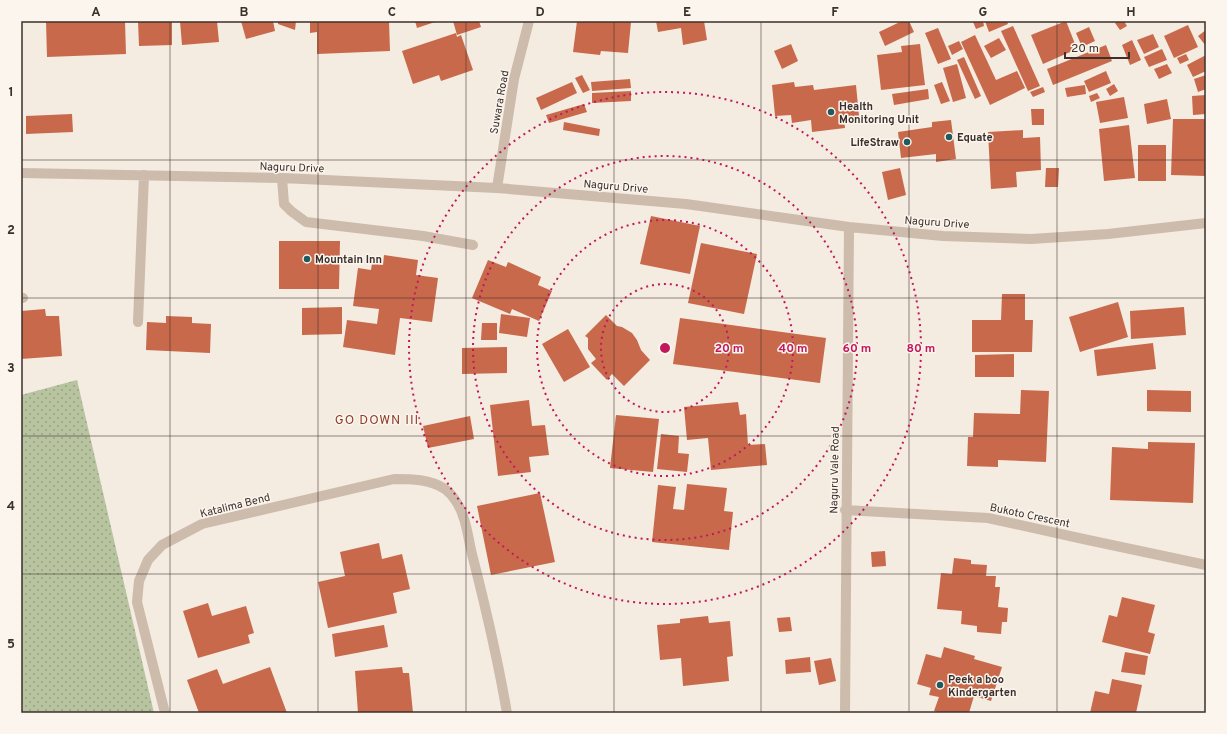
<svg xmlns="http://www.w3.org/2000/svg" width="1227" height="734" font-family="Overpass,sans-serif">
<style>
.grass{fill:url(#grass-dots)}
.building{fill:#c8694b}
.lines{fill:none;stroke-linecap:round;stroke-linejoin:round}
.minor{stroke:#cdbbac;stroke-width:10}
.grid{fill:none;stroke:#3b302b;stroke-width:1;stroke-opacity:0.55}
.ring{fill:none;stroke:#c2185b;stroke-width:2;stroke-dasharray:2 4}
.poi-dot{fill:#1f5a5e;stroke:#fbf5ee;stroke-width:1.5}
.labels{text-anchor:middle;stroke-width:3;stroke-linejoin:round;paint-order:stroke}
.street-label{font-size:11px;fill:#3b302b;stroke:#fbf5ee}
.poi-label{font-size:11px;font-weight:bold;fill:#3b302b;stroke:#fbf5ee;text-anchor:start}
.quarter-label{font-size:13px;letter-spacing:1px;fill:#8c3b22;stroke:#fbf5ee}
.centre{fill:#c2185b;stroke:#fbf5ee;stroke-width:2}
.ring-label{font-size:12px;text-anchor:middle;font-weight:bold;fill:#c2185b;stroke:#fbf5ee;stroke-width:3;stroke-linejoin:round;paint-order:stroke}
.neatline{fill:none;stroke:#3b302b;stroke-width:1.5}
.grid-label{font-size:13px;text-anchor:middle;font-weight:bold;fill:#3b302b}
</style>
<defs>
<pattern id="grass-dots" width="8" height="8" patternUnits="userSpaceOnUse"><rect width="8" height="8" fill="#b8c4a0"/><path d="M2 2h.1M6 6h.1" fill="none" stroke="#97a083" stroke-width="1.8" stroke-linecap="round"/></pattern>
</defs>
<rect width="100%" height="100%" fill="#f4ebe1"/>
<path class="grass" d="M77,380L154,713H21V395Z"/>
<path class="building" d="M46,21H125L126,54L47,57Z
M138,21H172V45L139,46Z
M180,21H217L219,42L182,45Z
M241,21H273L275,31L246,39Z
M278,21H296L295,30L278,24Z
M310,21H389L390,51L317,54V32L310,33Z
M415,21H438L417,28Z
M453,21H479L481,27L457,35Z
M577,21H619L631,22L628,53L601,51L600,55L573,52Z
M656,21H704L707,40L683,45L681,28L658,32Z
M902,21H909L914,32L885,46L879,32Z
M977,21H983L984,26L976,29L973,22Z
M985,21H1007L1008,24L989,32Z
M1066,21L1077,49L1043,64L1031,35Z
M1118,21H1124L1127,26L1120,30L1115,23Z
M1188,25L1198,47L1174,58L1164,36Z
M1013,26L1040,86L1028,91L1001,31Z
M1089,27L1095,41L1082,47L1076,33Z
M938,28L951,59L938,64L925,33Z
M1206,30V46L1198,36Z
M456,33L457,37L461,35L473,70L441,81L439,75L413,84L402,51Z
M1153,34L1159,47L1144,54L1137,40Z
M975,35L996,80L1017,71L1025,88L990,105L961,42Z
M999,38L1006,50L991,58L984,46Z
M1132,40L1141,60L1130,65L1122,45Z
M959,41L963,49L952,55L948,46Z
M791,44L798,61L782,69L774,51Z
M920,44L925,85L881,90L877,55L902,52L901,46Z
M1106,45L1112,61L1053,85L1047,69Z
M1162,49L1167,60L1149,67L1144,57Z
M1186,54L1189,60L1180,64L1177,58Z
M1206,55V71L1193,77L1187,65Z
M964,57L981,96L975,99L957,60Z
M957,64L966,98L953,102L943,68Z
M1167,64L1172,73L1159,79L1154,69Z
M1106,71L1111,83L1089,92L1084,81Z
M582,75L590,90L583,93L575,78Z
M1206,75V89L1198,92L1194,79Z
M630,79L631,88L592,91L591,82Z
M572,82L577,93L541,110L536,98Z
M794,82L795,87L813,85L814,90L856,85L859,116L844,118L845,128L812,132L811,120L792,123L791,115L775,116L772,85Z
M942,82L950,101L941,104L934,85Z
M1114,84L1118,91L1110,96L1106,89Z
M1085,85L1086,94L1067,97L1065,88Z
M1043,87L1045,92L1033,97L1030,92Z
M928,89L929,99L894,105L892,94Z
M631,91V101L592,103V93Z
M1097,93L1100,98L1091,102L1089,96Z
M1206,95V114L1193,115L1192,96Z
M1124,97L1128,118L1100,123L1096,102Z
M1167,99L1171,119L1147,124L1144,104Z
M584,104L587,112L549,123L546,115Z
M1031,109H1044V125H1032Z
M72,114L73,132L26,134V116Z
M1173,119H1206V176L1171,175Z
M951,120L956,159L936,162V154L901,158L898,132L932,127V122Z
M564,122L600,129L599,136L563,130Z
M1129,125L1135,178L1104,181L1099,129Z
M1023,130V138L1040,137L1041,170L1016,172L1017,187L991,189L988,132Z
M1138,145H1166V181H1138Z
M900,168L906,195L888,200L882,172Z
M1046,168H1059L1058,187H1045Z
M651,216L700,226L690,274L640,264Z
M279,241H340L339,289H279Z
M701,243L757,254L744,314L688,303Z
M384,255L418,260L416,275L438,278L432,322L400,318L395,355L343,347L347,320L377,324L379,309L353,306L358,268L371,270L372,263L383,265Z
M488,260L506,267L508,262L541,277L538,285L552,291L539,321L512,309L510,314L472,298Z
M1002,294H1025V320H1033L1032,352H972V320H1001Z
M1118,302L1128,337L1080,352L1069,317Z
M342,307V334L302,335V308Z
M1184,307L1186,335L1131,339L1130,311Z
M45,309L46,316H59L62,356L21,359V311Z
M501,314L530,318L527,337L499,333Z
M606,315L617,326L622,327L632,333L637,340L641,350L650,360L624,386L612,374L607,380L591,363L596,359L588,349V338L585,336Z
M166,316L192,317V323L211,324L210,353L146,350L147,322L166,323Z
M680,318L826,338L820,383L673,364Z
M482,323H497V340H481Z
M568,329L590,367L564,382L542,344Z
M1153,343L1156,369L1097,376L1094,350Z
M507,347V373L462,374V348Z
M1014,354V377H975V355Z
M1021,390L1049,391L1046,462L998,460V467L967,466L968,437H973L974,413L1020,414Z
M1147,390L1191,391V412L1147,411Z
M529,400L532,426L545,425L549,455L529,457L531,472L498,476L490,405Z
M738,402L740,415L746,414L748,445L765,444L767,465L711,470L708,438L687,440L684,407Z
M616,415L659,419L653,472L610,468Z
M470,416L474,439L428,448L423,426Z
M661,434L679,436L678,453L689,454L687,472L657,469Z
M1148,442L1195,443L1193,503L1110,500L1112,447L1148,449Z
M687,484L727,488L724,511L733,512L729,550L652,542L658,485L676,487L673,509L684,510Z
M540,493L555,562L491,575L477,506Z
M379,543L382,559L402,554L410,589L393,593L397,613L328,628L318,582L345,576L340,552Z
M885,551L886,566L872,567L871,552Z
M954,558L971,560V564L987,565L986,576H996L995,587H1000L998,607L1008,608L1007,622H1002L1001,634L977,632V626L961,624L962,611L937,609L941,573L952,574Z
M1122,597L1155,605L1148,632L1155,634L1150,654L1102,642L1109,615L1117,617Z
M208,603L212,616L246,606L254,633L248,635L250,643L198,658L183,611Z
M708,616L709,623L730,621L733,656L727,657L729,681L683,686L681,658L660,660L657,625L680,623V619Z
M790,617L792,631L779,632L777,618Z
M384,625L388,647L335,657L332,634Z
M944,647L975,656L974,659L1002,667L991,701L974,696L969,713H940L934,711L939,697L929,695L931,688L917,684L926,654L941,658Z
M1125,652L1148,656L1145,675L1121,672Z
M810,657L811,672L786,674L785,660Z
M831,658L836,681L819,685L814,661Z
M270,667L287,713H199L187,680L217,669L223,684Z
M402,667L403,673H409L413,713H358L355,671Z
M1112,679L1142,685L1136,713H1090L1095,691L1109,694Z"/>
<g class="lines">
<path class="minor" d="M21,173L282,178L497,188L686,204L849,227L943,236L1031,239L1108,234L1206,223
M282,178L284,204L291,211L306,222L423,236L473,245
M497,188L514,79L529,21
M21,298H23
M138,322L144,175
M845,510L988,518L1088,540L1206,565
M165,713L137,602L139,581L148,560L162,545L202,524L394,479C411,479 430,479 445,489C453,495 460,506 463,516C468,529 469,544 473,558C486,609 498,661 507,713
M845,713L849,227"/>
</g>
<path class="grid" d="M170,21V713M318,21V713M466,21V713M614,21V713M761,21V713M909,21V713M1057,21V713M21,160H1206M21,298H1206M21,436H1206M21,574H1206"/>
<g class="ring">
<circle cx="665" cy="348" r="64"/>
<circle cx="665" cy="348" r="128"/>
<circle cx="665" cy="348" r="192"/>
<circle cx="665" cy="348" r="256"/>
</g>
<g class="poi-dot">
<circle cx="831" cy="112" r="4"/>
<circle cx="949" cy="137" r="4"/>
<circle cx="907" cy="142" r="4"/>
<circle cx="307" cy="259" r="4"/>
<circle cx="940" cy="685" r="4"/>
</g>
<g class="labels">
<g class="street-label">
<text transform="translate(499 102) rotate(-80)" y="4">Suwara Road</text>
<text transform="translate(292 167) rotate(2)" y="4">Naguru Drive</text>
<text transform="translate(616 186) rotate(5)" y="4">Naguru Drive</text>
<text transform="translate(937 222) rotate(4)" y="4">Naguru Drive</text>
<text transform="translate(834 470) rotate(-89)" y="4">Naguru Vale Road</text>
<text transform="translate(235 505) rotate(-14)" y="4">Katalima Bend</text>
<text transform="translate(1030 515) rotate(12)" y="4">Bukoto Crescent</text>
</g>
<g class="poi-label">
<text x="839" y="110">Health<tspan x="839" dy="13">Monitoring Unit</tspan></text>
<text x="957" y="141">Equate</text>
<text x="899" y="146" text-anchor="end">LifeStraw</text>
<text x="315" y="263">Mountain Inn</text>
<text x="948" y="683">Peek a boo<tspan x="948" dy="13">Kindergarten</tspan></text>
</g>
<g class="quarter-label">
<text x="377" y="424">GO DOWN III</text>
</g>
</g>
<circle cx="665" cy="348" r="6" class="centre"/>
<g class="ring-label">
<text x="729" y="352">20 m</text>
<text x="793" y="352">40 m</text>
<text x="857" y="352">60 m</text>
<text x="921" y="352">80 m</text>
</g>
<rect width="1227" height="734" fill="none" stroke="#fbf5ee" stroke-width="44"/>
<path d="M1065 52v6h64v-6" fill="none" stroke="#3b302b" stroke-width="2"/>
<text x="1071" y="52" font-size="12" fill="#3b302b" stroke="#fbf5ee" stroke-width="3" paint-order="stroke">20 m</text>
<rect x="22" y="22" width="1183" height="690" class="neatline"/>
<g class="grid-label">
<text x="96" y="16">A</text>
<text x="244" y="16">B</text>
<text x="392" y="16">C</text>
<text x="540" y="16">D</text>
<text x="687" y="16">E</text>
<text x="835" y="16">F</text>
<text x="983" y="16">G</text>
<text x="1131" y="16">H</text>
<text x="11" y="96">1</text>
<text x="11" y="234">2</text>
<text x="11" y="372">3</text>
<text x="11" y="510">4</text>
<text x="11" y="648">5</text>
</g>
</svg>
